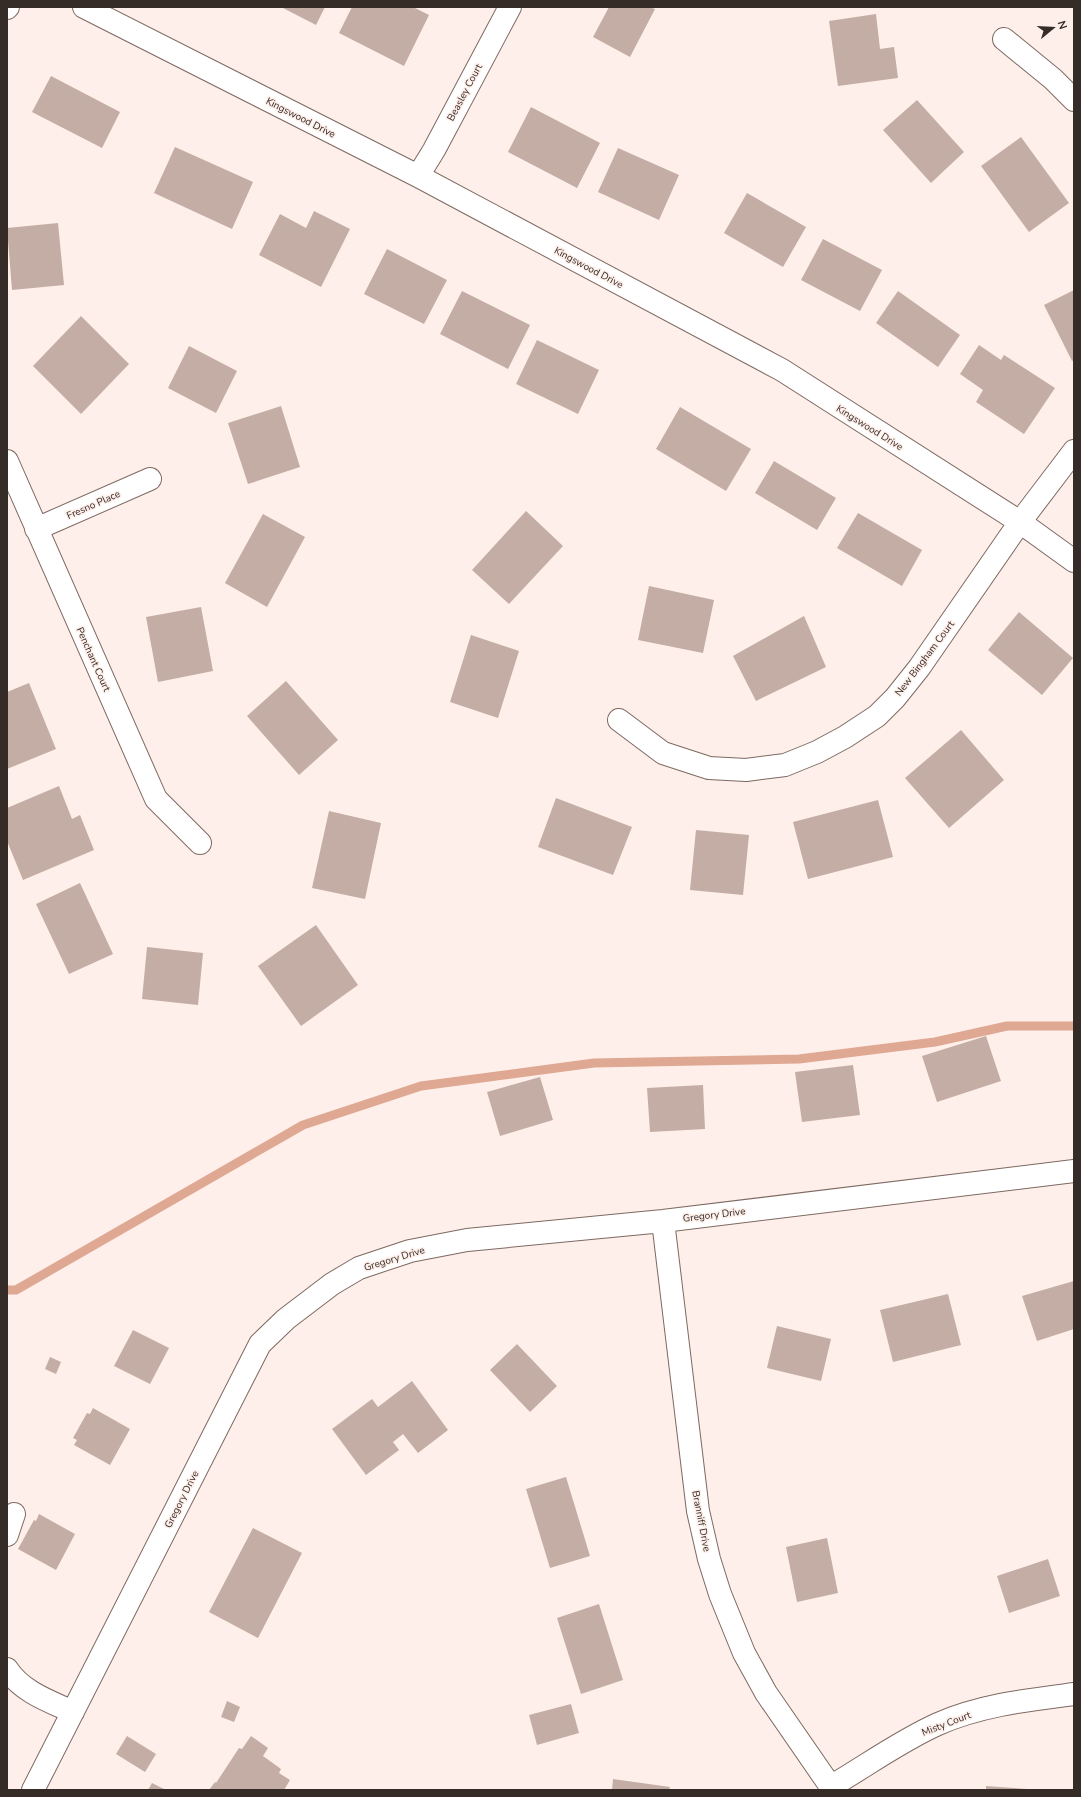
<svg xmlns="http://www.w3.org/2000/svg" width="1081" height="1797" font-family="'Nunito Sans',sans-serif">
<style>
.lines{fill:none;stroke-linecap:round;stroke-linejoin:round}
.stream{stroke:#dfa893;stroke-width:9}
.building{fill:#c4ada4}
.minor-casing{stroke:#7e6961;stroke-width:24}
.minor{stroke:#fff;stroke-width:22}
.labels{text-anchor:middle;stroke-width:3;stroke-linejoin:round;paint-order:stroke}
.street-label{font-size:10px;fill:#352c28;stroke:#feefea}
</style>
<rect width="100%" height="100%" fill="#feefea"/>
<g class="lines">
<path class="stream" d="M7,1290H16L303,1125L421,1086L594,1063L799,1059L935,1042L1007,1026H1074"/>
</g>
<path class="building" d="M281,7H325L316,25Z
M352,7H413L429,15L404,66L339,33Z
M609,7H650L655,9L630,57L593,37Z
M876,14L880,49L894,47L898,78L838,86L829,21Z
M51,76L120,112L102,148L32,112Z
M917,100L964,152L931,183L883,130Z
M531,107L600,143L577,188L508,152Z
M1021,137L1069,203L1029,232L981,166Z
M175,147L253,182L232,229L154,193Z
M618,148L679,175L659,220L598,192Z
M747,193L806,227L783,267L724,233Z
M314,211L350,229L321,287L259,255L280,214L306,228Z
M58,223L64,285L12,290L7,228Z
M823,239L882,270L860,311L801,280Z
M387,249L447,280L424,324L364,294Z
M1074,290V360L1072,361L1044,305Z
M462,291L530,325L508,369L440,334Z
M898,291L960,335L938,367L876,323Z
M81,316L129,364L81,414L33,366Z
M537,340L599,370L578,414L516,384Z
M979,345L1001,360L1004,355L1055,388L1024,434L976,402L983,390L960,374Z
M189,346L237,371L216,413L168,388Z
M281,406L300,467L248,484L228,423Z
M680,407L751,449L726,491L656,449Z
M774,461L836,498L817,530L755,493Z
M526,511L563,546L509,604L472,570Z
M858,513L922,550L902,586L837,548Z
M263,514L305,537L267,607L225,583Z
M649,586L714,600L703,653L638,640Z
M201,607L213,671L158,682L146,617Z
M1019,612L1073,658L1042,695L988,650Z
M804,616L826,667L756,701L733,656Z
M471,635L519,651L498,718L450,702Z
M286,681L338,740L299,775L247,716Z
M29,683L56,749L7,769V692Z
M961,730L1004,780L949,828L905,778Z
M59,786L72,819L80,815L94,850L23,880L7,841V808Z
M556,798L632,827L613,875L538,847Z
M878,800L893,857L808,879L793,822Z
M329,811L381,823L365,899L312,888Z
M696,830L749,835L743,895L690,890Z
M80,883L113,954L69,974L36,904Z
M316,925L358,985L301,1026L258,966Z
M147,947L203,953L198,1005L142,999Z
M986,1036L1001,1081L937,1102L922,1056Z
M853,1065L860,1115L802,1122L795,1072Z
M540,1077L553,1120L500,1136L487,1092Z
M703,1085L705,1129L650,1132L647,1088Z
M1074,1281V1329L1037,1341L1022,1296Z
M948,1294L961,1345L893,1362L880,1310Z
M777,1326L831,1339L821,1381L767,1368Z
M133,1330L169,1348L150,1384L114,1366Z
M517,1344L557,1386L530,1412L490,1370Z
M50,1357L61,1362L56,1374L45,1369Z
M412,1381L448,1430L418,1453L403,1434L393,1442L399,1450L366,1475L332,1429L372,1399L378,1407Z
M93,1408L130,1429L110,1465L74,1445L77,1440L73,1438L87,1413L90,1414Z
M566,1477L590,1556L550,1568L526,1489Z
M39,1514L75,1534L56,1570L18,1549L34,1520L36,1521Z
M253,1528L302,1553L258,1638L209,1612Z
M827,1538L838,1593L797,1602L786,1547Z
M1048,1559L1060,1596L1009,1613L997,1576Z
M599,1604L623,1680L581,1694L557,1618Z
M227,1701L240,1707L234,1722L221,1717Z
M571,1704L579,1733L537,1745L529,1715Z
M127,1736L156,1754L145,1772L116,1754Z
M251,1736L268,1748L263,1756L281,1769L279,1773L290,1780L284,1790H209L215,1782L216,1783L239,1748L242,1749Z
M613,1779L670,1787L669,1790H612Z
M152,1783L166,1790H148Z
M986,1786L1027,1789V1790H986Z"/>
<g class="lines">
<g class="minor-casing">
<path id="minor" d="M84,7L418,176L782,370L1020,522L1074,561
M7,8L8,7
M1004,39L1053,79L1074,100
M418,176L434,150L510,7
M7,461L156,799L200,843
M36,529L150,479
M619,720L663,753L709,768L746,770L785,765L817,752L845,737L877,716L895,698L919,668L1020,522L1074,451
M663,1221L698,1511L709,1559L720,1594L744,1653L766,1693L833,1790
M7,1535L14,1514
M7,1669C22,1692 49,1701 73,1712
M830,1787C866,1766 900,1741 938,1724C981,1705 1028,1700 1074,1694
M33,1790L260,1344L286,1319L332,1284L359,1268L410,1251L467,1240L663,1221L1074,1171"/>
</g>
<use href="#minor" class="minor"/>
</g>
<g class="labels">
<g class="street-label">
<text transform="translate(464 92) rotate(-62)" y="4">Beasley Court</text>
<text transform="translate(301 117) rotate(27)" y="4">Kingswood Drive</text>
<text transform="translate(589 267) rotate(28)" y="4">Kingswood Drive</text>
<text transform="translate(870 427) rotate(32)" y="4">Kingswood Drive</text>
<text transform="translate(93 504) rotate(-24)" y="4">Fresno Place</text>
<text transform="translate(924 658) rotate(-53)" y="4">New Bingham Court</text>
<text transform="translate(94 659) rotate(66)" y="4">Penchant Court</text>
<text transform="translate(714 1214) rotate(-7)" y="4">Gregory Drive</text>
<text transform="translate(394 1258) rotate(-17)" y="4">Gregory Drive</text>
<text transform="translate(181 1499) rotate(-63)" y="4">Gregory Drive</text>
<text transform="translate(702 1521) rotate(79)" y="4">Branniff Drive</text>
<text transform="translate(946 1723) rotate(-21)" y="4">Misty Court</text>
</g>
</g>
<rect width="1081" height="1797" fill="none" stroke="#352c28" stroke-width="16"/>
<g transform="translate(1053 28) rotate(72)" stroke="#feefea" stroke-width="3" paint-order="stroke">
<path d="M0-3L7 15L0 10L-7 15Z" fill="#352c28"/>
<text y="-6" font-size="11" font-weight="bold" text-anchor="middle" fill="#352c28">N</text>
</g>
</svg>
